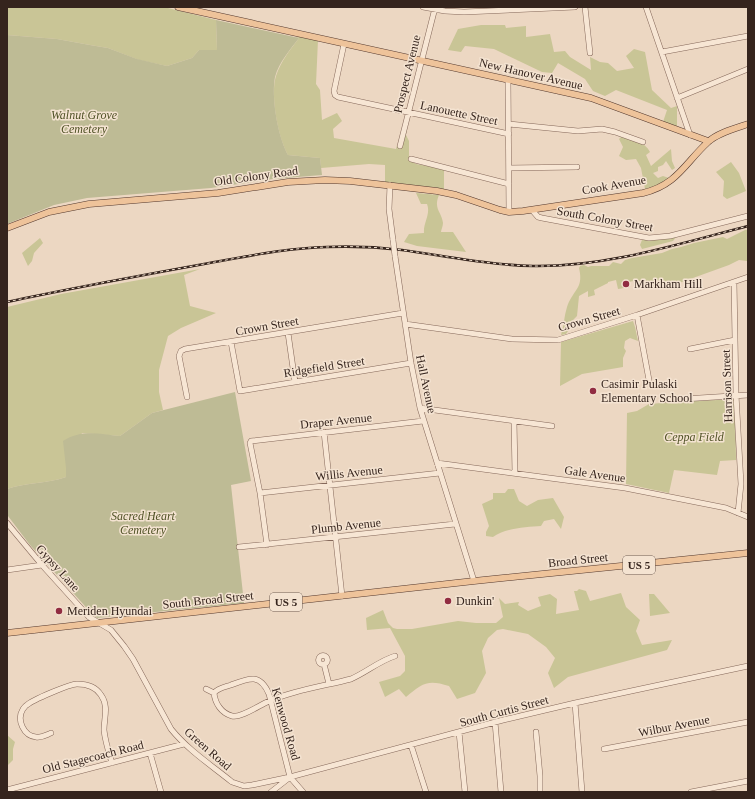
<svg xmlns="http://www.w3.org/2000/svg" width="755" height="799" font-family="'Times New Roman',serif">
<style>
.green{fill:#c9c596}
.cemetery{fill:#bebb95}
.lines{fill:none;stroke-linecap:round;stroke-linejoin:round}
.minor-casing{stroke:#85685a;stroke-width:6}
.major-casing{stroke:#53382e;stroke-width:7}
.minor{stroke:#f7e6d4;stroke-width:5}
.major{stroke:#eec39a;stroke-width:6}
.rail-casing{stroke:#35241d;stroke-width:2.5}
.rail{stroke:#f4e3d1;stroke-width:1;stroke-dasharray:3;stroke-linecap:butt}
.minor-bridge-casing{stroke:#85685a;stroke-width:6;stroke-linecap:butt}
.minor-bridge{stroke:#f7e6d4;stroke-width:5}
.poi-dot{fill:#912c41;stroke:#f4e3d1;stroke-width:1.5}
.labels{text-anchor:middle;stroke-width:3;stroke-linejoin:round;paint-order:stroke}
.shield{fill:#f4e3d1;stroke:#6e5d53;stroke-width:1}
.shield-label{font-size:11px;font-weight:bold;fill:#35241d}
.street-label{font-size:12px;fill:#35241d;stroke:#f4e3d1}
.park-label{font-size:12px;font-style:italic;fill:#4f5125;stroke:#f4e3d1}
.poi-label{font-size:12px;fill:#35241d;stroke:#f4e3d1;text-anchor:start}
</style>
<rect width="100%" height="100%" fill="#ecd7c2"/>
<path class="green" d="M7,7H164L216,20L217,50H199L192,58L167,66L139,60L108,48L90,45L57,39L7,35Z
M481,25H505L506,28L526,26V37L550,34L554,52L565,51L570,57L591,70L590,57L600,62L608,63L617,71L634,68L626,56L634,49L645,52L652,90L671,108L677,106V127L663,122L667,110L616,90L605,96L593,91L585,79L558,63L552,73L542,72L494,49L465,46L461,52L448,50L458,29Z
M298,36L318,40L316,84L320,90L322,120L337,113L342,121L333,129L334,138L396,149L397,145L399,147L403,146V139L406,129L407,128L406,135L409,141V159L416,164L444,169V189L432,187H427L385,182V165L369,164L321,168L320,158L288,155C278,138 270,94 276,76C281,61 290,50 299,38L295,37Z
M623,135C633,139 645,142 650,152L646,155L651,166L671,149L672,161L675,168L672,170L666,161L663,165L658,167V171L653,173L658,178L663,176L669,178L674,173L675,175L657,186L645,189L641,168L636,159L626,160L619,156L623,147L619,139Z
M731,162L739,173L746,191L727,199L723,196L724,181L716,172Z
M416,193L439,195C433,209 442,212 443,223C443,226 441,230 441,232H453L466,252L417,246L404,242L409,234L424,233C423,223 431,214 427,204H421Z
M745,230H748V265L747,261L739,260L729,265L668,287L649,288L638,280L624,283V288L618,289L616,280L608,282V283L594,290L595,295L588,297V291L579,296L577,316L571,322L570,328L566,334L561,335C564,326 564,316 567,307C573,289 584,289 579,268L580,266L584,265L588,267L591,266H609L613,262L621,264L625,260L632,258L662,253L672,249L681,247L694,243L723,237L727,239Z
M677,236L673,241L642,249L640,245L642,240H651Z
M40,238L43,243L34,253L32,261L28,266L22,253Z
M200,269L184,275L190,306L216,313L181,328L168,336L159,370V392L163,410L152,413L120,436L82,433L66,468V477C47,484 27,482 7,489V307L61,294Z
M633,321L635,327L638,341L630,338L625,341L624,348L626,351L623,358V367L582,374L560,386L561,342Z
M735,399L736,460L720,461L717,475L674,470L669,493L626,484L627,413L637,411L649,404L662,403Z
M508,489H514L519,501L527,506L538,500L553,498L564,517L561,529L554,519L544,521L541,526C527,527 504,528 493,537L486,536V532L489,526L482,504L493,499V493H505Z
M579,589L586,591L590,601L621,593L626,607L640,620L636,631L642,645L672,640L667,650L568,677L554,688L548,673L555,658L546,647L528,634L503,629L497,630L488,638L482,651L486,673L475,693L457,699L449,686C428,679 422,683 406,697L399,689L385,697L379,682L400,676L405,671V656L390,628L367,630L366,618L383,610L388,623L393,628L397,629H412L458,621L476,623H496L503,617L499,598L505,604L519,602L518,605L528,611L541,606L538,597L550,594L557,599L556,614L579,610L574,591H577Z
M649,594H654L670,613L650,616Z
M7,735L15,742L13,749V760L7,766Z"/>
<path class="cemetery" d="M216,20L299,38C290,50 279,62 275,77C271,98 278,137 288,155L320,158L322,175L273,179L211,188L87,198L54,205L7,224V35L57,39L90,45L108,48L137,59L167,66L192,58L199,50H217Z
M235,392L251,481L231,485L244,603L97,618L93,615L30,545L8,516L7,489C27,482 47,484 66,477V468L63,441C81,429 100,434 120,436L152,413Z"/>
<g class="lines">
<g class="minor-casing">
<path id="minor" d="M423,7L445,11L464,12L575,7
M585,7L590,53
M646,7L690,135
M344,44L334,91L335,95L338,97L509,134
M662,52L748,36
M508,80L509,212
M677,98L748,69
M509,124L578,131L602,129L615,132L643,142
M400,146L435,8
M411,159L509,184
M509,168L577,167
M390,185L389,209L393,240
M532,210L538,217L542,218L649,238L670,236L748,216
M395,256L411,363L420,408L474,581
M734,282L736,395L741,484L738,513
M637,315L649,380
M405,324L512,339L558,340L637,315L748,277
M288,333L295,382
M231,342L240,391L411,363
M690,349L735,340
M187,397L179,356L181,351L185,349L403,313
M667,400L748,395
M420,408L552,426
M514,421L515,473
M324,432L342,596
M437,463L625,488L726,508L748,517
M260,493L440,473
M7,523L42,565L89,617L111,630L124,646L133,659L171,729C188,750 211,765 232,782L244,786L252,785L290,777L503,720L575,703L748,666
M267,545L260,493L250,443L251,441L423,421
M239,547L455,524
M7,570L42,565
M318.5 660a4.5 4.5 0 1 1 9 0a4.5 4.5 0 1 1-9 0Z
M324,664L329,684
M206,689L214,693C215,703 221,713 232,716C240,718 257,707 265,703C290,691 324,686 351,679C367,672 379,661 395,656
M214,693C218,688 225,687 231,685C249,678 260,673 269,694L290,777L303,792
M575,703L582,792
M495,722L501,792
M459,732L465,792
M536,732L540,776V792
M51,733C46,735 42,738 36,737C24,736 16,720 23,709C23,709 26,705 27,705C32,700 70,684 77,684C86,684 96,687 101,695C109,706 104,718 104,730C105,741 109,753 112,763
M411,745L426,792
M604,749L748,722
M150,753L161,792
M7,790L184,744
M271,792L289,778
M691,792L748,781"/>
</g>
<g class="major-casing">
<path id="major" d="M178,7L591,98L708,141
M7,228L49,212L89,204L218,193L288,182L325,180L350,181L437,191L456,195L500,210L509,212L523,211L643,193C677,185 685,163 708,142C717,133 736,128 748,124
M7,633L474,581L748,553"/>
</g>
<use href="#minor" class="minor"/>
<use href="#major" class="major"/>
<g class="rail-casing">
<path id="rail" d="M7,302C72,288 138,276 204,264C244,257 285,248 327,247C352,246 377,247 402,250C446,256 489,265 533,266C607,267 678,244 748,226"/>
</g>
<use href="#rail" class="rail"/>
<g class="minor-bridge-casing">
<path id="minor-bridge" d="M393,240L395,256"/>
</g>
<use href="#minor-bridge" class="minor-bridge"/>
</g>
<g class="poi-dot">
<circle cx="626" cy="284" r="4"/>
<circle cx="593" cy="391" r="4"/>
<circle cx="448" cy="601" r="4"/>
<circle cx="59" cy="611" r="4"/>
</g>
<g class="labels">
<g class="shield">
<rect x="623" y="556" width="32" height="18" rx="3"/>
<rect x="270" y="593" width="32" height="18" rx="3"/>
</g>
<g class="shield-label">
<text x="639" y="569">US 5</text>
<text x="286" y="606">US 5</text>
</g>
<g class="street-label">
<text transform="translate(407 74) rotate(-76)" y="4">Prospect Avenue</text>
<text transform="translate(531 74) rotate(13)" y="4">New Hanover Avenue</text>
<text transform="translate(459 113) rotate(12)" y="4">Lanouette Street</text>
<text transform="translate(256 176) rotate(-8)" y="4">Old Colony Road</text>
<text transform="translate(614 185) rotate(-10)" y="4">Cook Avenue</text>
<text transform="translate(605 219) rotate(10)" y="4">South Colony Street</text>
<text transform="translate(589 319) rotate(-16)" y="4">Crown Street</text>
<text transform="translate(267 326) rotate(-10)" y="4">Crown Street</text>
<text transform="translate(324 367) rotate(-9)" y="4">Ridgefield Street</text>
<text transform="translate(426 384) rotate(78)" y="4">Hall Avenue</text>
<text transform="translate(727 386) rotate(-92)" y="4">Harrison Street</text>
<text transform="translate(336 421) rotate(-6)" y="4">Draper Avenue</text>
<text transform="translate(349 473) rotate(-6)" y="4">Willis Avenue</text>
<text transform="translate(595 474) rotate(8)" y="4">Gale Avenue</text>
<text transform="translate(346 526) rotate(-6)" y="4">Plumb Avenue</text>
<text transform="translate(578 560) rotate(-6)" y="4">Broad Street</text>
<text transform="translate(58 568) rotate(48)" y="4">Gypsy Lane</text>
<text transform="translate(208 600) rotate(-6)" y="4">South Broad Street</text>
<text transform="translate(504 711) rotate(-15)" y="4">South Curtis Street</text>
<text transform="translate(286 724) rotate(74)" y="4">Kenwood Road</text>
<text transform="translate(674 726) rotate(-11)" y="4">Wilbur Avenue</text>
<text transform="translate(208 749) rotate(41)" y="4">Green Road</text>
<text transform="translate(93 757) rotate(-14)" y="4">Old Stagecoach Road</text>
</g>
<g class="park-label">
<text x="84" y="119">Walnut Grove<tspan x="84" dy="14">Cemetery</tspan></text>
<text x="694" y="441">Ceppa Field</text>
<text x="143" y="520">Sacred Heart<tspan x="143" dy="14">Cemetery</tspan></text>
</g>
<g class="poi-label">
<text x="634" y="288">Markham Hill</text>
<text x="601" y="388">Casimir Pulaski<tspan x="601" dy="14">Elementary School</tspan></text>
<text x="456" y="605">Dunkin'</text>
<text x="67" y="615">Meriden Hyundai</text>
</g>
</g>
<rect width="755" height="799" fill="none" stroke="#35241d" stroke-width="16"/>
</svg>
